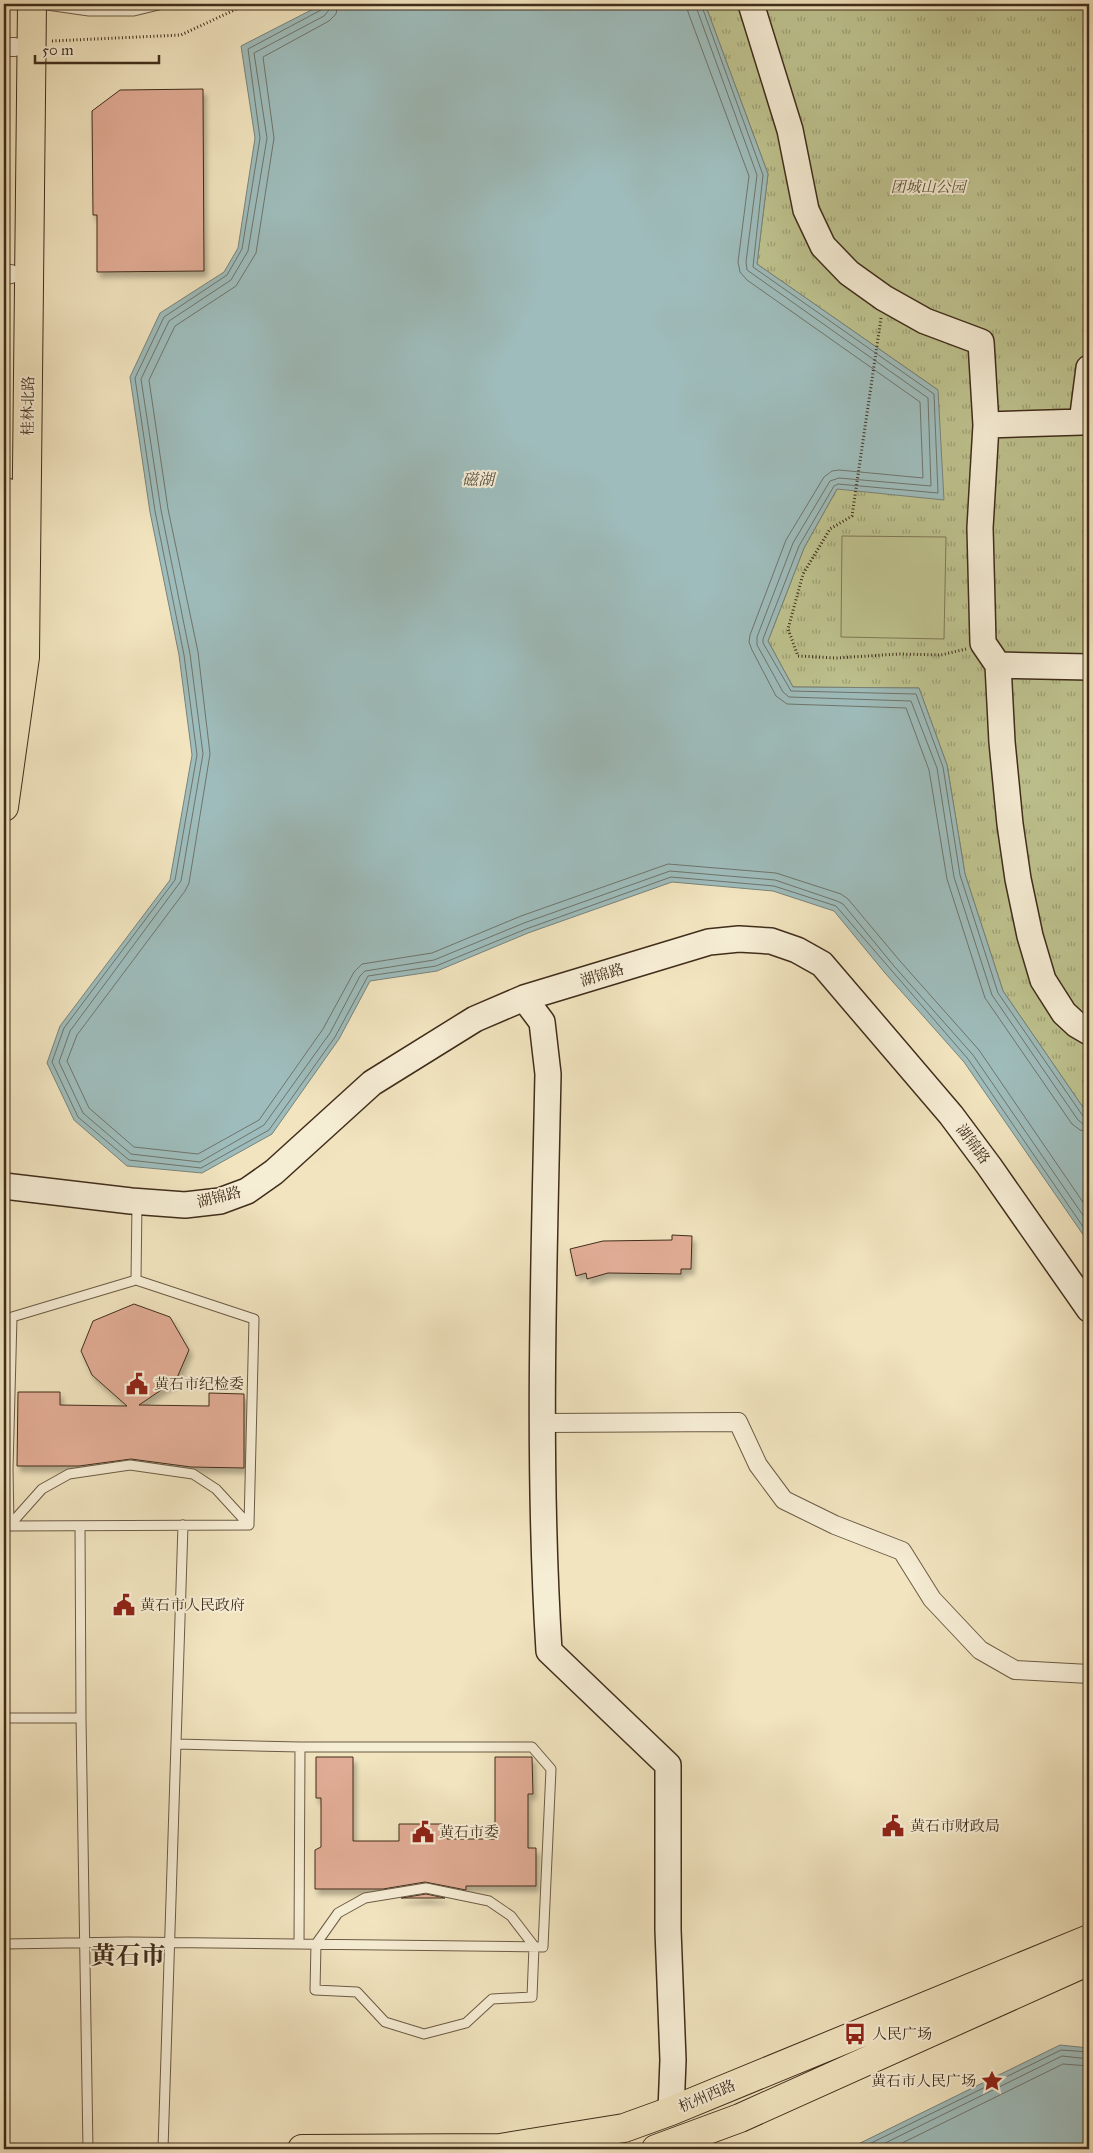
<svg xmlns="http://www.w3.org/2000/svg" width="1093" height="2153" font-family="'IM FELL Great Primer','Noto Serif SC',serif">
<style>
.park{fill:url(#park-tufts);stroke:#7f7855}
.pitch{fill:#bec38f;stroke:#7f7855}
.water{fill:#9ebcbb;stroke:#78837b}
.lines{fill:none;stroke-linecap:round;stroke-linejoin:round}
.shore{stroke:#6f746b;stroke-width:1}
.building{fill:#e1ac95;stroke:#402d1b;filter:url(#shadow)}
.lane-casing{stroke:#6c5b44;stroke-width:11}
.street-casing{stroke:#6c5b44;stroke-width:20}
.secondary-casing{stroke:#402d1b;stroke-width:28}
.primary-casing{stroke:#402d1b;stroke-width:30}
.path{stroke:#402d1b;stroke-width:3;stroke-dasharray:1 2.5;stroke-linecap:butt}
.lane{stroke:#f6edd5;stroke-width:9}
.street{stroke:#f6edd5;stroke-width:18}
.secondary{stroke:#f6edd5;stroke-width:25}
.primary{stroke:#f1e4bf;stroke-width:28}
.labels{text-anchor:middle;stroke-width:4;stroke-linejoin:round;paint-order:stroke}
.park-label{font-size:15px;font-style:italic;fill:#605238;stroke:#f6edd5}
.street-label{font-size:15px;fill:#402d1b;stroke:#f6edd5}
.poi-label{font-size:15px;fill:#402d1b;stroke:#f6edd5;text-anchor:start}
.water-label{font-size:16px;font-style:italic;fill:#585143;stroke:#f6edd5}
.town-label{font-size:25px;font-weight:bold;fill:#402d1b;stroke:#f6edd5}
</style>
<defs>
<pattern id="park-tufts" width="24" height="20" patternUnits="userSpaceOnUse" patternTransform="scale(1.25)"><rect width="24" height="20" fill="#bec38f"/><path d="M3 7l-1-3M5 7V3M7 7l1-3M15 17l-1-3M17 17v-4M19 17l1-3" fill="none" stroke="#9c9f74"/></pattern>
<filter id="shadow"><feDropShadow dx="3" dy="5.5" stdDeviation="2.5" flood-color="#0004"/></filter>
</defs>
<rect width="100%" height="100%" fill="#f1e4bf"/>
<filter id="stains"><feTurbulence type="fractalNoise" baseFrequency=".004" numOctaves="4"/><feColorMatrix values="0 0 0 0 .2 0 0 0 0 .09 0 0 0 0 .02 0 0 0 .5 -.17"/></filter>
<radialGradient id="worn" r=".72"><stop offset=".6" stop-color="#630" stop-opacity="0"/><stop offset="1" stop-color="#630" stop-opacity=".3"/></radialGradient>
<path class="park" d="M705,4H1089V1116L1003,991L965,874L947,765L919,688L793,687L768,641L804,548L837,489L938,390L757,264L768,174Z"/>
<path class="pitch" d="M842,536L946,537L944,639L841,637Z"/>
<path class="water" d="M323,4H705L768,174L757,264L938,390L944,500L837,489L804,548L768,641L793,687L919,688L947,765L965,874L1003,991L1089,1116V1237L1084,1236L964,1062L885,973L834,911L773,891L672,882L528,933L437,971L370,981L339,1039L272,1134L202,1173L127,1166L74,1120L47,1063L60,1026L170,880L192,755L179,655L150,512L130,377L160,313L224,272L238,248L255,138L241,46Z
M1060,2045L1089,2048V2149H848Z"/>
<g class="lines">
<path class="shore" d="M324,4L321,10L248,49L260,138L242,249L227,275L164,317L135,378L155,511L184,655L197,755L175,880L64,1028L52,1062L78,1117L129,1160L201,1168L269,1130L335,1037L368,976L436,966L526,929L671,877L774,886L836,906L968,1059L1086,1231L1089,1232
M330,4L329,10L324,16L254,53L267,138L248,251L231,280L169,321L141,379L161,510L190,654L203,754L181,881L70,1031L59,1062L83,1113L131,1154L200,1162L264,1125L330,1033L360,976L365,971L434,960L524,923L670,871L775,880L837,901L843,904L894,966L973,1055L1089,1224
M338,4L336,14L329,21L263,57L274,138L256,253L236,286L175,326L149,380L168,509L198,652L210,754L189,883L185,891L77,1035L67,1061L89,1108L134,1147L198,1154L259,1120L323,1029L354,972L362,964L432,953L521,916L668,864L776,873L841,894L848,899L900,961L979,1050L1089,1211
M687,4L688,12L749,176L738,262L740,272L747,280L920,402L923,478L839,470L832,471L824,477L786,540L750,635L749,642L752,650L776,696L787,704L906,708L929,770L947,879L985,998L1072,1124L1080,1130L1089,1132
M695,4L757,175L746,262L747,270L928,398L931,486L839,478L830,481L793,543L757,637V645L783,692L789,697L911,701L937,768L954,877L992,995L1078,1120L1083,1124L1089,1125
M701,4L763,175L753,267L934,394L938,493L838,484L834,486L799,546L763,639V643L791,691L916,694L943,767L960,875L998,993L1083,1116L1089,1118
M859,2149L1061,2050L1089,2052
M873,2149L1062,2056L1089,2059
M890,2149L1063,2064L1089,2066"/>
</g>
<path class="building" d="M203,89L204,271L97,272V215H93L92,111L120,90Z
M672,1235L692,1236L691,1269H681V1274L608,1273L587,1279L586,1273L576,1276L570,1249L603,1241L672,1240Z
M134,1304L170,1317L189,1350L176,1380L139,1405L209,1406V1393L244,1394V1468L191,1467L131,1459L79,1466H17L18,1392H60V1405L127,1406L92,1375L81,1351L93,1321Z
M316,1757H353V1841H399V1824H447V1839H495V1757H532L533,1794H528V1848H536V1886H466V1890L425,1882L383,1889H315V1850L321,1847V1798H316Z
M426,1894L445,1898H401Z"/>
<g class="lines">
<g class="lane-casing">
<path id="lane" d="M40,4L89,11H134L163,4
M136,1280L254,1319L249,1525
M9,1526L8,1469L12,1317L136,1280L137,1203
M9,1526L42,1489L69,1474L130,1465L193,1474L216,1489L249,1525
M9,1526L249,1525
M80,1526L81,1718
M4,1718H81L88,2149
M176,1744L300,1747L299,1944
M426,1888L489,1901L511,1916L534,1946L532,1997L492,1999L466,2023L424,2034L385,2022L357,1992L315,1990L316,1944L338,1913L365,1898Z
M4,1944L128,1942L543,1947L551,1769L532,1747H300
M163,2149L183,1525"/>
</g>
<g class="street-casing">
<path id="street" d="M4,47H15
M4,275L11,274
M543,1423L738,1422L758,1465L784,1500L835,1525L902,1551L932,1599L980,1650L1015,1670L1089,1674"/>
</g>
<g class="secondary-casing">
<path id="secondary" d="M751,4L790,130L806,210L823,246L849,273L884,298L925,321L981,342L986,425L980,528L983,643L998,665L1002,742L1010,824L1018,879L1030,936L1043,980L1064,1013L1077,1025L1089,1032
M986,425L1082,422L1089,368
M998,665L1089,667
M524,998L542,1022L548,1074C544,1266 537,1459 549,1651L668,1765V1930L673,2060L671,2111
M4,1186L131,1201L185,1205L220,1201L247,1191L274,1172L372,1083L475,1019L524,998L709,942L739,939L771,941L797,950L822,964L951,1115L989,1166L1089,1309"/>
</g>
<g class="primary-casing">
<path id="primary" d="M4,657L8,493
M4,807L25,657L32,4
M302,2149L500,2148L624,2128L671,2111L1089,1939
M656,2149L740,2118L1089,1961"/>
</g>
<path class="path" d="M52,41L181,35L247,4
M881,318L852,516L830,529L803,574L788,629L798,656L836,658L899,654L941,655L966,649"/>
<use href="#lane" class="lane"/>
<use href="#street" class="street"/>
<use href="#secondary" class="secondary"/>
<use href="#primary" class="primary"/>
</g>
<defs>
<g id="civic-bare" transform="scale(1.725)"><path d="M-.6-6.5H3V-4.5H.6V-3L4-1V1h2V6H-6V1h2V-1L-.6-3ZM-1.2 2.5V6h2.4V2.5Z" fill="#8f2418" stroke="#f6edd5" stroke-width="2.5" paint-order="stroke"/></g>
<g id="bus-bare" transform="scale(1.725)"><path d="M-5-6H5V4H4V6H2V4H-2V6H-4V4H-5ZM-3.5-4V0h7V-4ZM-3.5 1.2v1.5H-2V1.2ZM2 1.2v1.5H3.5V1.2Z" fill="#8f2418" stroke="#f6edd5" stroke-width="2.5" paint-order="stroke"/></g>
<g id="sight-bare" transform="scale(1.725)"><path d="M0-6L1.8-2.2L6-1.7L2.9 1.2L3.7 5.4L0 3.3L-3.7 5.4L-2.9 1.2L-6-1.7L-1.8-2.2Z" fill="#8f2418" stroke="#f6edd5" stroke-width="2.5" paint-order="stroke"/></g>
</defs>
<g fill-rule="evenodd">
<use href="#civic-bare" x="137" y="1384"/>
<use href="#civic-bare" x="124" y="1605"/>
<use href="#civic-bare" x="893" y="1826"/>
<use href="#civic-bare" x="423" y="1832"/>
<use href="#bus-bare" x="855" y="2034"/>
<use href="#sight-bare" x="992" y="2081"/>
</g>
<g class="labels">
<g class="park-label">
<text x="928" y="192">团城山公园</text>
</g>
<g class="street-label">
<text transform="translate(28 406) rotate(-89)" y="5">桂林北路</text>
<text transform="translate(602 975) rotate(-17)" y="5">湖锦路</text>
<text transform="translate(973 1144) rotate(53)" y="5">湖锦路</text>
<text transform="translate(219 1197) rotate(-14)" y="5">湖锦路</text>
<text transform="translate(707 2096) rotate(-23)" y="5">杭州西路</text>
</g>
<g class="poi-label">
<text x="154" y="1389">黄石市纪检委</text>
<text x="140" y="1610">黄石市人民政府</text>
<text x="910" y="1831">黄石市财政局</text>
<text x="439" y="1837">黄石市委</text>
<text x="872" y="2039">人民广场</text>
<text x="976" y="2086" text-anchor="end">黄石市人民广场</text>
</g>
<g class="water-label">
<text x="478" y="485">磁湖</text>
</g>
<g class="town-label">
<text x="128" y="1964">黄石市</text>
</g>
</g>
<rect width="1093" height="2153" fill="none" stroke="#f1e4bf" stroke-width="20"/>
<rect x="5" y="5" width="1083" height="2143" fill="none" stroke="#402d1b" stroke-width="2.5"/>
<rect x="10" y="10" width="1073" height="2133" fill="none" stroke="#402d1b"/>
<path d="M35 55v8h124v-8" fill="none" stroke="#402d1b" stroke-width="2.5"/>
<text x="42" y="55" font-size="15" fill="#402d1b" stroke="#f6edd5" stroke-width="4" paint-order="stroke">50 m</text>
<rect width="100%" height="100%" filter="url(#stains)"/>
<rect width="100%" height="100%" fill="url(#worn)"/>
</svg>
